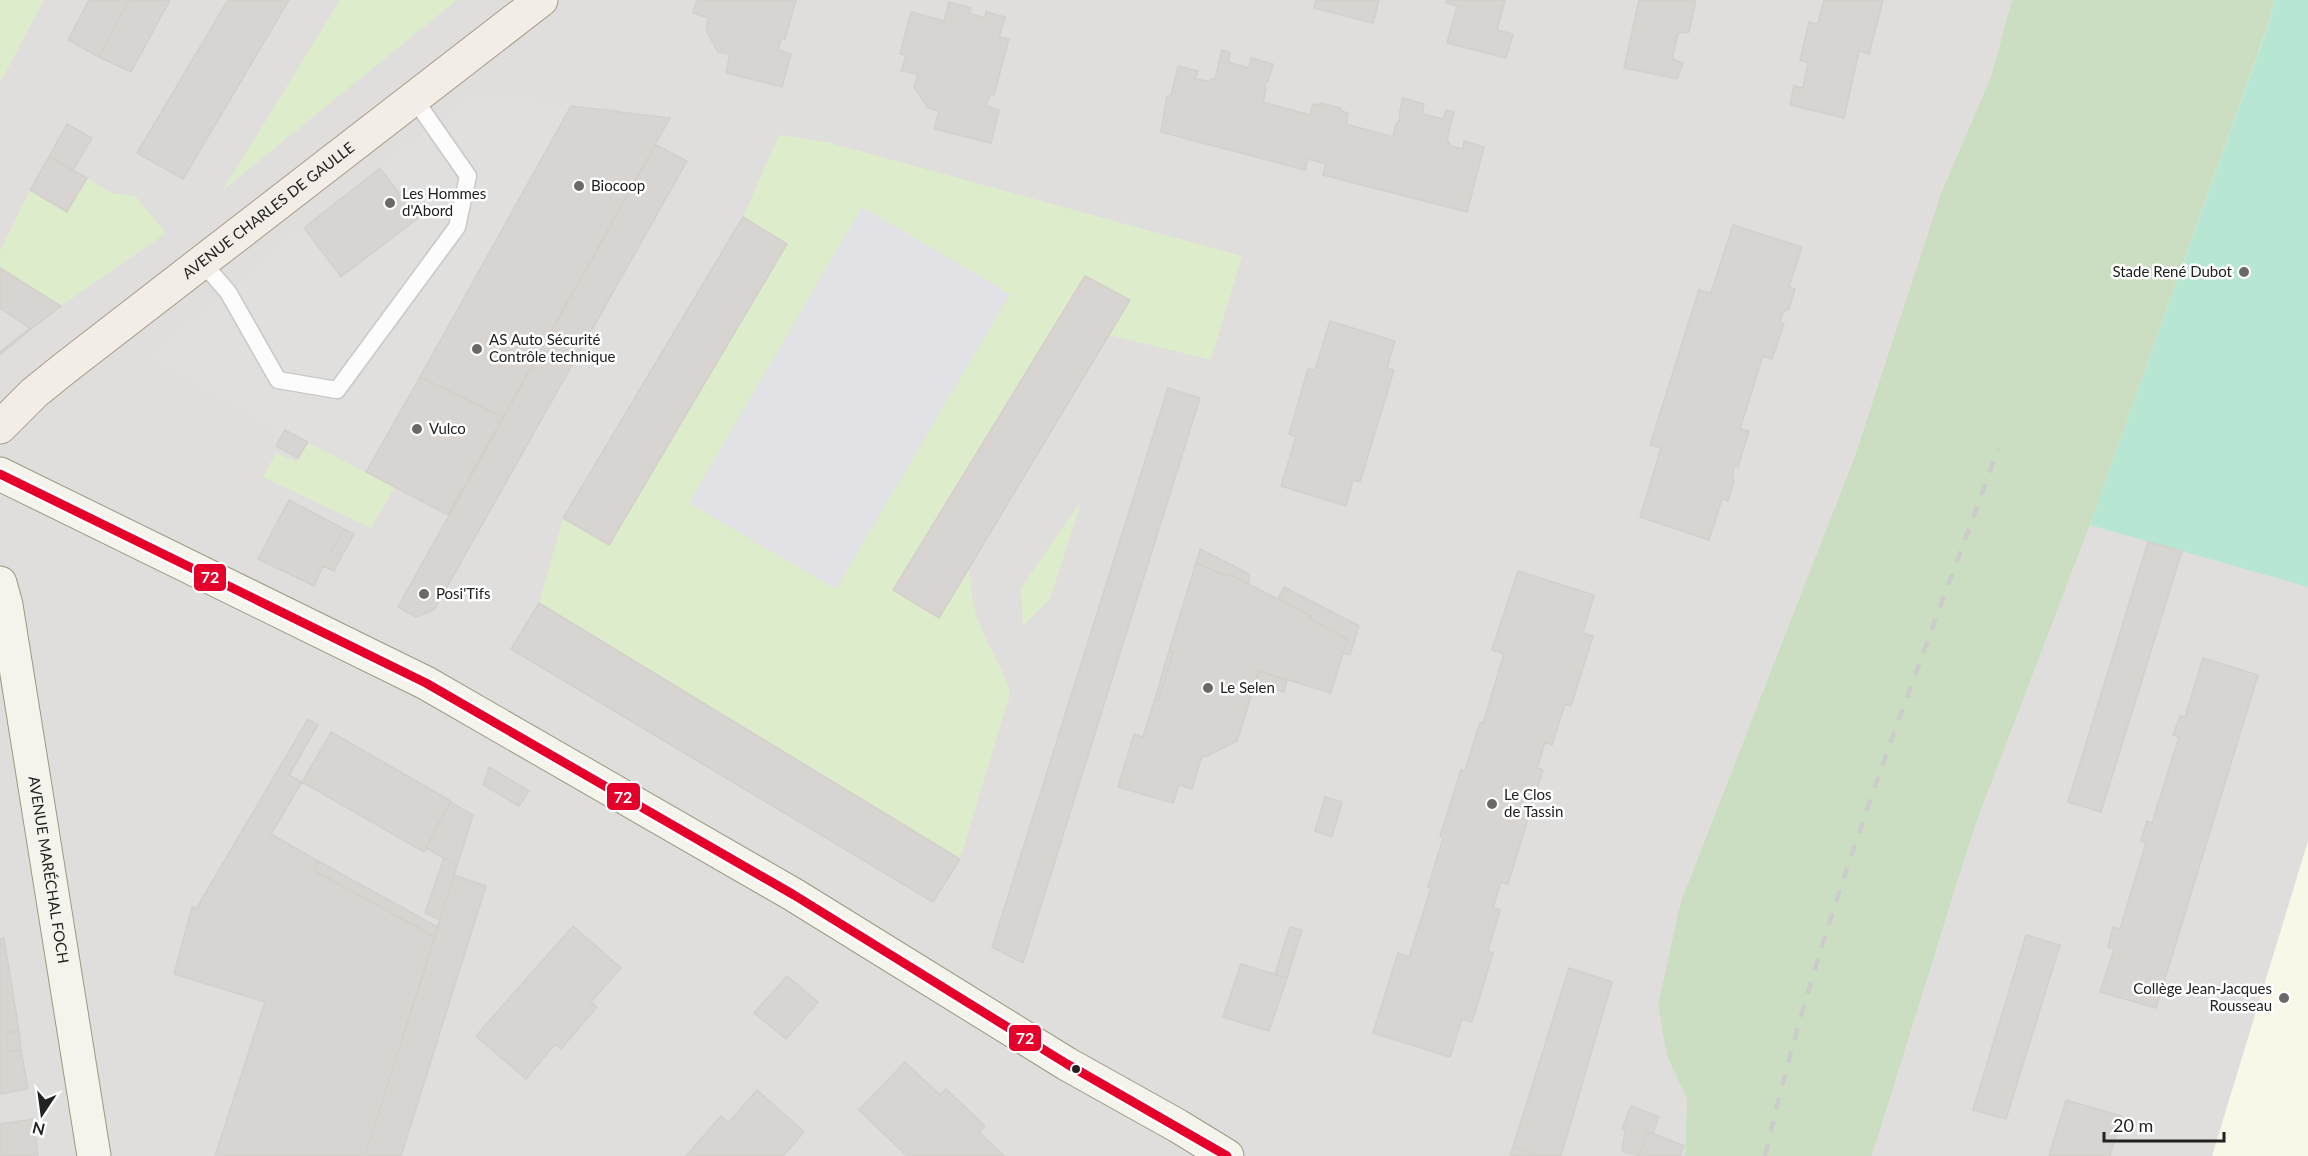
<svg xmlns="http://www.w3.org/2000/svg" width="2308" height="1156" font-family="Lato,sans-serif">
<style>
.residential{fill:#dfdedc}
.education{fill:#f8f7e8}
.grass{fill:#ddeccb}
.forest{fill:#cbdec1}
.pitch{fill:#b7e6d2}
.parking{fill:#e0dfde}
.plaza{fill:#e2e1e5}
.building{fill:#d7d4d2;stroke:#d3d0cc;stroke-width:1.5}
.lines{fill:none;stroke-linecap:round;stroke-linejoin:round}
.lane-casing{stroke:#c9c8c7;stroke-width:19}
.secondary-casing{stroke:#999a82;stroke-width:35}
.primary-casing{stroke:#a79c86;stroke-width:35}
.lane{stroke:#fdfcfc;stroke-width:16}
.secondary{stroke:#f4f4ed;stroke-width:33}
.primary{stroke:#f3ede7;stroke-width:33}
.rail{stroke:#ccc;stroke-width:4.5;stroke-dasharray:12 12;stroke-linecap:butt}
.bus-1-casing{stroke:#fff;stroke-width:14}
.bus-1{stroke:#e4002b;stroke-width:9}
.poi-dot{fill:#6a6968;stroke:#fff;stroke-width:2}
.bus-dot{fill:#222;stroke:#fff;stroke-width:2}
.labels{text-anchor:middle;stroke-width:5;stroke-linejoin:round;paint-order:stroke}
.poi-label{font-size:15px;fill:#222;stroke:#fff;text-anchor:start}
.street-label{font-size:15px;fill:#222;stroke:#fff}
.line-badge{stroke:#fff;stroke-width:2}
.badge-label{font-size:16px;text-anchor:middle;font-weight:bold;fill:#fff}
</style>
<rect width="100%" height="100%" fill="#f0eeeb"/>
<path class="residential" d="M0,0H2012L1990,79L1942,190L1854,458L1681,901L1667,1056L1687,1100L1685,1156H0Z
M2274,0H2308V1156H1872L1975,826L2090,525L2270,20Z"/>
<path class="education" d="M2308,841V1156H2212Z"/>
<path class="grass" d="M0,0H44L0,83Z
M340,0H457L223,190Z
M779,135L827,142L1242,256L1211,360L1109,335L1130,300L1085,276L894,589L939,618L969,568C971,585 972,603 978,620C987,646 1003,666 1010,694L960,859L539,603L563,518L609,544L787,245L743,217Z
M87,178L111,193L135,196L166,233L61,306L0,268V251L30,190L67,212Z
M307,442L395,487L371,528L263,477L276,453L297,462Z
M1082,500L1050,599L1023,626L1021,588Z"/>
<path class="forest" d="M2012,0H2274L2270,19L2090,525L1975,826L1872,1156H1685L1687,1100L1667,1056L1658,1005L1681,901L1854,458L1942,190L1990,79Z"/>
<path class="pitch" d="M2274,0H2308V587L2090,525L2270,20Z"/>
<path class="parking" d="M476,94L571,106L366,472L259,418L182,374L149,358L304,228L341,276L417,218L380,168Z"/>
<path class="plaza" d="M862,207L1010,294L836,589L689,503Z"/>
<path class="building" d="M89,0H129L99,57L68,40Z
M129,0H170L131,72L99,57Z
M228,0H289L183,179L137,153Z
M697,0H796L785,39L781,38L778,50L791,54L782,87L726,73L730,54L718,52L706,30L709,18L693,13Z
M1316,0H1379L1373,23L1314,8Z
M1446,0H1505L1497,30L1513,34L1506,58L1447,43L1457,6L1446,3Z
M1639,0H1696L1689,32L1678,33L1672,59L1683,63L1677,79L1624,68Z
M1824,0H1883L1869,54L1859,51L1844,118L1790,105L1794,86L1803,88L1808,63L1800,60L1809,22L1818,24Z
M949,2L971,8L969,13L985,18L986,12L1005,17L999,37L1009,39L994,95L990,94L986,106L999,110L991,143L934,129L939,111L928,108L914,87L918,74L901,71L906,55L900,54L911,12L944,21Z
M1222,50L1230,53L1228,62L1249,68L1251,58L1273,64L1268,81L1264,84L1266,89L1263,102L1310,115L1313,104L1320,105L1321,103L1341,108V111L1348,113L1346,124L1393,137L1396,124L1400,120L1399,115L1403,98L1424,104L1422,114L1443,119L1446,110L1454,112L1447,139L1451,146L1463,149L1464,141L1484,147L1467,212L1323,175L1326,164L1308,159L1305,170L1161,132L1167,96H1171L1178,66L1198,71L1195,79L1208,81L1215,78Z
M571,106L670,118L503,417L420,377Z
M67,124L92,138L73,170L49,157Z
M656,145L687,161L434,610L416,617L398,607Z
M49,157L87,178L67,212L30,190Z
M380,168L418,218L341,277L304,228Z
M743,217L787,244L609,545L563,518Z
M1733,225L1802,247L1789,287L1795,289L1789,309L1783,312L1780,322L1784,324L1772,359L1763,356L1740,429L1749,431L1738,467L1735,465L1732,475L1734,481L1728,501L1722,499L1709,540L1640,517L1661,448L1650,445L1699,290L1711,293Z
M0,268L61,306L31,329L0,308Z
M1085,276L1130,300L939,618L893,590Z
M1330,321L1395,341L1387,368L1394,370L1360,482L1353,480L1346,506L1281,486L1296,437L1289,434L1308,369L1315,370Z
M30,328L31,329L0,355V352Z
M420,377L503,417L448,515L366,472Z
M1168,388L1200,398L1023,963L992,947Z
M285,430L308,442L298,458L276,446Z
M289,500L344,529L331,551L342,556L334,571L323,566L314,586L258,559Z
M344,529L354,534L342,556L331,551Z
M2148,542L2182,551L2101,812L2068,802Z
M1200,549L1249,574V584L1229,574L1227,576L1196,563Z
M1196,563L1227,576L1229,574L1311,616L1309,619L1347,639L1331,693L1259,671L1237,741L1205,757L1202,756L1192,789L1179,785L1173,803L1118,787L1134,734L1143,737L1155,699L1159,700L1173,652L1169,651Z
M1518,571L1594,595L1583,633L1593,636L1571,706L1565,704L1552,745L1545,742L1537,768L1543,770L1508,884L1501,882L1493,908L1500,910L1488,951L1493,953L1472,1022L1462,1019L1450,1057L1373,1033L1398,953L1409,957L1431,888L1428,887L1443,838L1440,836L1461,770L1465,771L1480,722L1483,723L1504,654L1492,650Z
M1284,587L1359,626L1350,655L1343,653L1347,639L1309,619L1311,616L1278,599Z
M539,603L960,859L933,902L511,649Z
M1169,651L1173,652L1159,700L1155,699Z
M2203,658L2258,675L2156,1008L2100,992L2114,949L2108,947L2113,927L2120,929L2146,843L2141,841L2147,821L2152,823L2179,737L2173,735L2180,716L2185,717Z
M1259,671L1287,681L1284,692L1255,683Z
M308,719L318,725L289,775L302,782L271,834L318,861L313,870L435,937L365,1156H215L265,1002L174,974L192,907L196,909Z
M331,732L451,801L424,852L302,782Z
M489,767L529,791L519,806L483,785Z
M1325,797L1342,802L1332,837L1315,831Z
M450,802L473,815L457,866L426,848Z
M444,858L457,866L440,920L425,913Z
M318,861L438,927L435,937L313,870Z
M454,875L486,886L401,1156H365Z
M573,926L621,968L591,1002L597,1007L561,1049L555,1044L526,1079L476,1036Z
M1290,927L1302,930L1287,978L1275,974Z
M2026,935L2060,945L2006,1119L1973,1110Z
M4,938L19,1031L6,1033L9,1052L21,1050L28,1089L0,1094V939Z
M1241,964L1287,978L1269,1031L1223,1017Z
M1569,968L1612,982L1561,1156H1540L1513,1147Z
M787,976L818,1002L786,1039L754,1013Z
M19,1031L21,1050L9,1052L6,1033Z
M905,1062L940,1095L946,1089L985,1126L979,1132L1004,1156H907L859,1110Z
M757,1090L804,1132L783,1156H686L721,1116L728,1123Z
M2066,1100L2122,1116L2110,1156H2049Z
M1631,1106L1659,1117L1653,1134L1647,1131L1639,1156L1622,1151L1625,1131L1622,1129Z
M33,1119L38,1156H0V1124Z
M1647,1131L1684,1146L1680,1156H1639Z
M1513,1147L1540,1156H1510Z"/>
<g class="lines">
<g class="lane-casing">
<path id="lane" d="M202,262L228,292L278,380L337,390L457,227L468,176L415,100"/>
</g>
<g class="secondary-casing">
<g id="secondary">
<path d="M0,474L426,683L794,895L1067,1064L1178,1126L1227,1156"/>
<path id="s1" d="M0,583L6,605L94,1156"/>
</g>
</g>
<g class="primary-casing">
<g id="primary">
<path id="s2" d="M0,427L34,393L65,368L541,0"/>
</g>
</g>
<use href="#lane" class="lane"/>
<use href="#secondary" class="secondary"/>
<use href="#primary" class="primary"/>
<path class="rail" d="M1765,1156C1820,914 1914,682 1998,449"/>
<g class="bus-1-casing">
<path id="bus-1" d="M0,474L426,683L794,895L1067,1064L1227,1156"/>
</g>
<use href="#bus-1" class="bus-1"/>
</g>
<g class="poi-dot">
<circle cx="579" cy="186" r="6"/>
<circle cx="390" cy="203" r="6"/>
<circle cx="2244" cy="272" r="6"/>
<circle cx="477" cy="349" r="6"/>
<circle cx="417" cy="429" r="6"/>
<circle cx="424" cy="594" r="6"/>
<circle cx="1208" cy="688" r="6"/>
<circle cx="1492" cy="804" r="6"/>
<circle cx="2284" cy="998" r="6"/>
</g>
<circle class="bus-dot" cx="1076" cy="1069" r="5"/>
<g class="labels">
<g class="poi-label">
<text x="591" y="191">Biocoop</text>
<text x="402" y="199">Les Hommes<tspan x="402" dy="17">d'Abord</tspan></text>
<text x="2232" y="277" text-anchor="end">Stade René Dubot</text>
<text x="489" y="345">AS Auto Sécurité<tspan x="489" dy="17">Contrôle technique</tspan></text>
<text x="429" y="434">Vulco</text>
<text x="436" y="599">Posi'Tifs</text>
<text x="1220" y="693">Le Selen</text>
<text x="1504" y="800">Le Clos<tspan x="1504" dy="17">de Tassin</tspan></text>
<text x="2272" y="994" text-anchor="end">Collège Jean-Jacques<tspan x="2272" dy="17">Rousseau</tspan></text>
</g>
<g class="street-label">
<text dy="5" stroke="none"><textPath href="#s2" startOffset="345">AVENUE CHARLES DE GAULLE</textPath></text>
<text dy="5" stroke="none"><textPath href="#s1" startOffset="291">AVENUE MARÉCHAL FOCH</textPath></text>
</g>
</g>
<g class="line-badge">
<rect x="193" y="563" width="34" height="29" rx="6" fill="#e4002b"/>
<rect x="606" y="782" width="35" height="29" rx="6" fill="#e4002b"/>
<rect x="1008" y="1024" width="34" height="28" rx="6" fill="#e4002b"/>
</g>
<g class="badge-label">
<text x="210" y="583">72</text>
<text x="623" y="803">72</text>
<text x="1025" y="1044">72</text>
</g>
<g transform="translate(42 1114) rotate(193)" stroke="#ffffff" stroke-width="4.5" paint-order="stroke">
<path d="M0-4.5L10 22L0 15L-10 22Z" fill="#222222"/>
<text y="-9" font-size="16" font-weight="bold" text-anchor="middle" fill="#222222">N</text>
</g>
<path d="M2104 1132v9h120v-9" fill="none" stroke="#222222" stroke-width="3"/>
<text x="2113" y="1132" font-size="18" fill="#222222" stroke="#ffffff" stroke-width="4.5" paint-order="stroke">20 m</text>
</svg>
